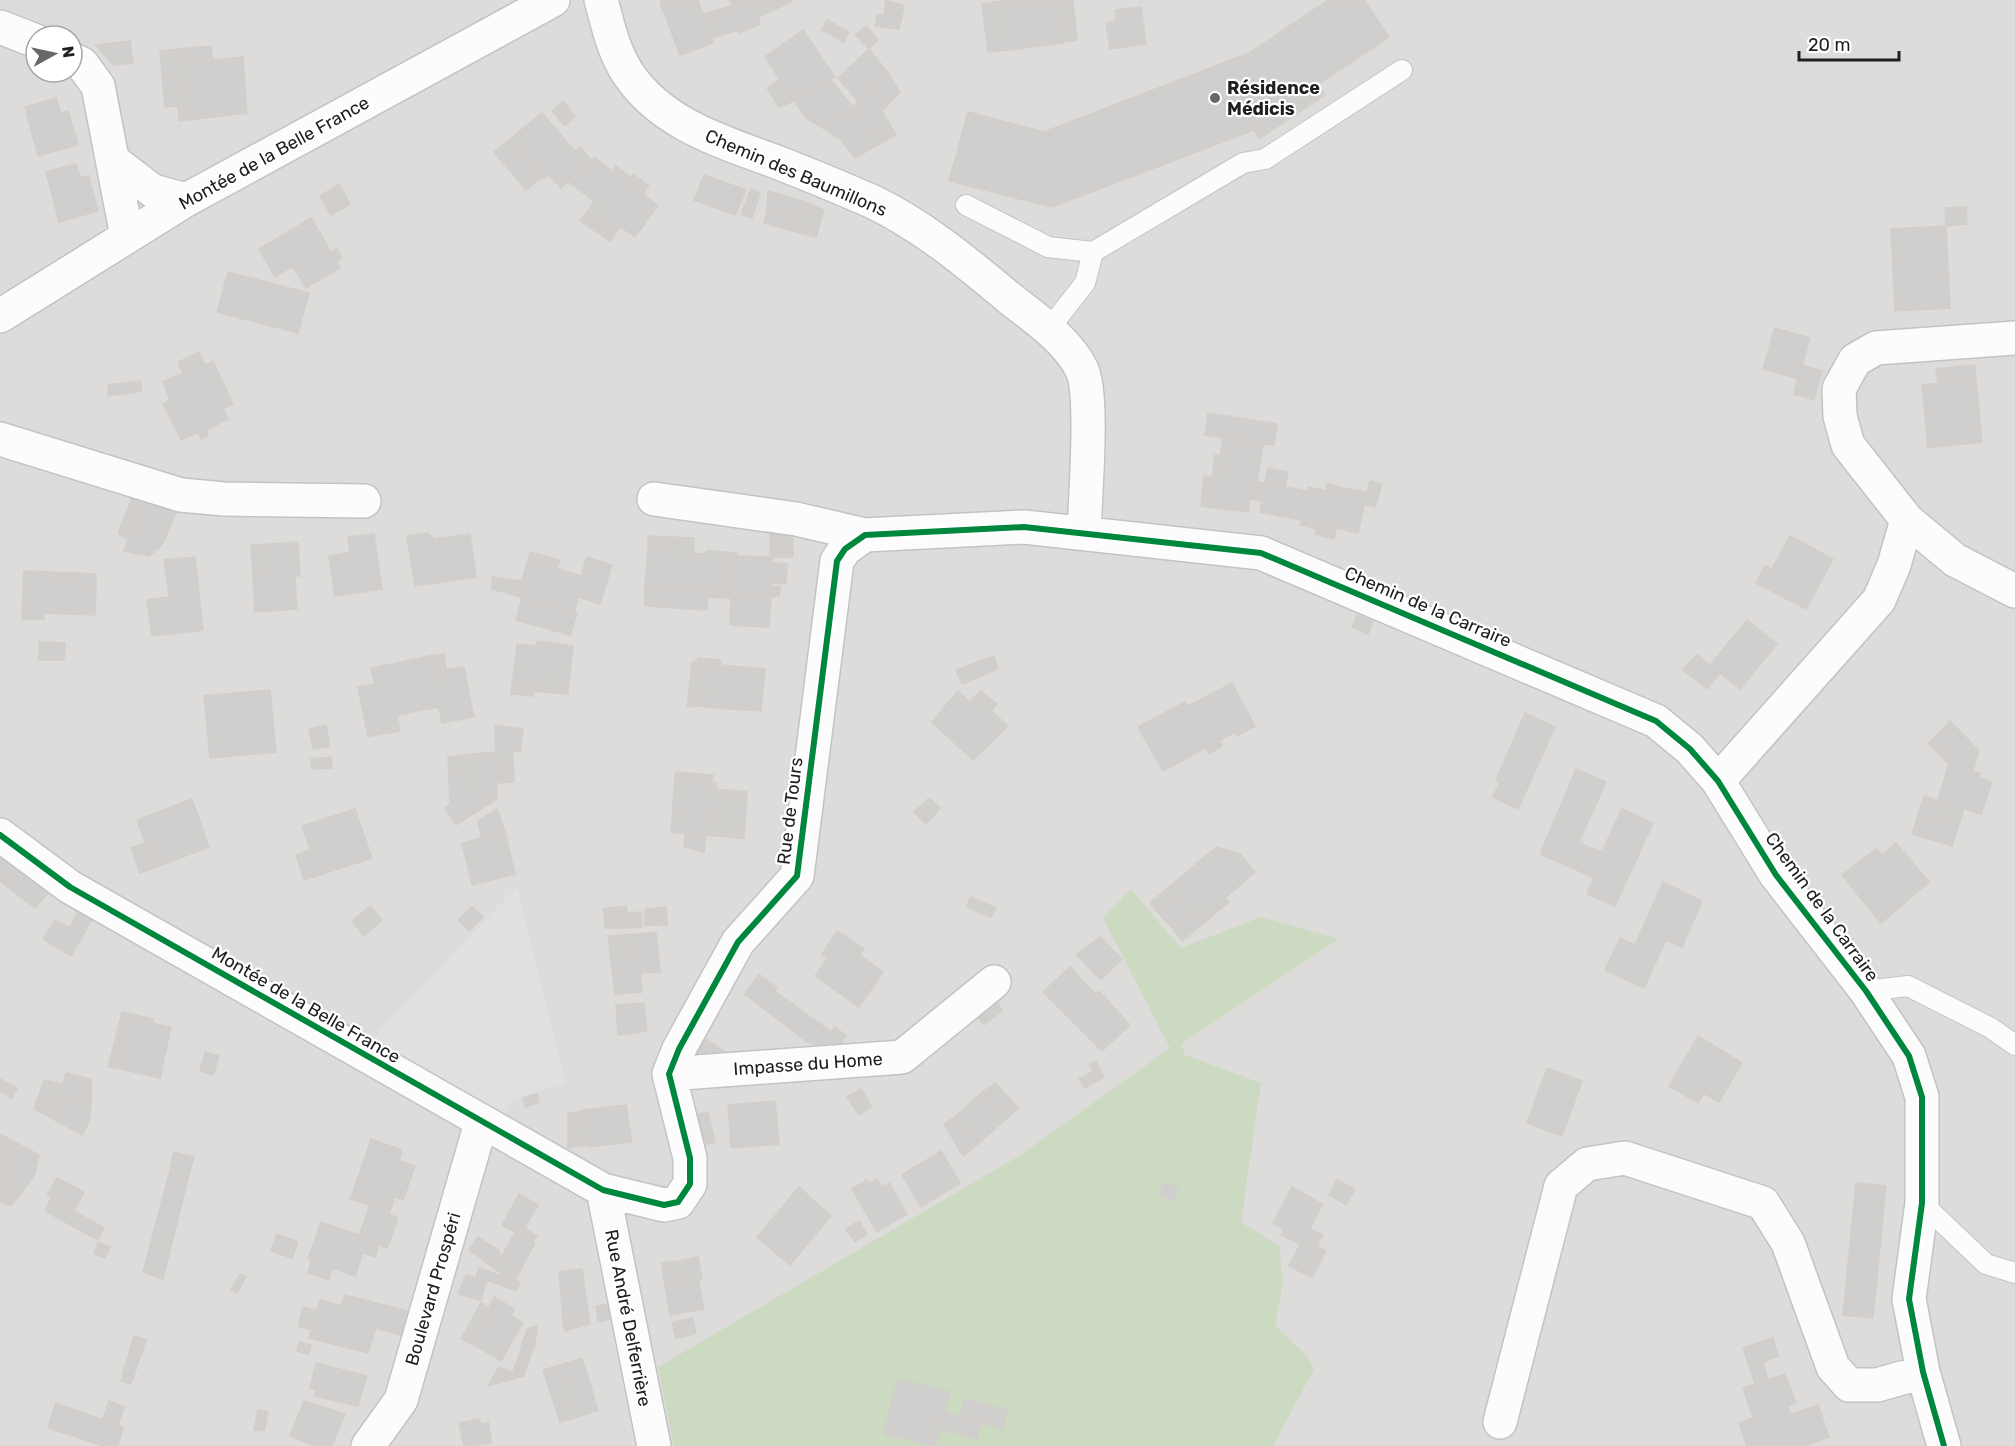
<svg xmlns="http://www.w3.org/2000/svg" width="2015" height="1446" font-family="Rubik,sans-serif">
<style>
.residential{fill:#dddcdb;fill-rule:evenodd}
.forest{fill:#ccdac2}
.plaza{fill:#e0e0e3}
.building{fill:#d1cfcd;stroke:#d1cecb;stroke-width:1.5}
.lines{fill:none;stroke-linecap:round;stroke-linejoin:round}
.lane-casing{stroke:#c4c3c2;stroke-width:22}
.street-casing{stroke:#c4c3c2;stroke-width:36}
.lane{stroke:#fcfcfc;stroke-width:20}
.street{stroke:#fcfcfc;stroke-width:33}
.cycleway-casing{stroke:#fff;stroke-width:10}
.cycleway{stroke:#00873e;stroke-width:6}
.poi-dot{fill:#686767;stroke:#fff;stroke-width:2}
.labels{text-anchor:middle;stroke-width:4.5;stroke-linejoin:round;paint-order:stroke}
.poi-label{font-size:18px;font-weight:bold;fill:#202020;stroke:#fff;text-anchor:start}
.street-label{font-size:18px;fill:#202020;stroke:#fff}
</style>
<rect width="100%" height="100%" fill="#eeecea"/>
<path class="residential" d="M0,0H2015V1446H0ZM36,36H72V72H36Z"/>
<path class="forest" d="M1131,889L1181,948L1261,917L1338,939L1181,1044L1185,1055L1261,1083L1241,1222L1279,1246L1283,1284L1275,1325L1308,1357L1314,1369L1273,1446H674L658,1367L1019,1156L1170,1048L1103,918Z"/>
<path class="plaza" d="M517,887L565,1083L513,1099L504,1118L372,1038Z"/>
<path class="building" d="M665,0H698L713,43L680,55L660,2Z
M730,0H791L792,2L758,17L760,24L740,33Z
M1057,0L1063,43L1008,50L1001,1Z
M1057,0H1073L1077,40L1063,42Z
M1328,0H1364L1389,37L1253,127L1254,130L1052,207L949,181L968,112L1044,132L1249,53Z
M886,1L904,5L902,17L884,14Z
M1001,1L1008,50L988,52L982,4Z
M732,6L739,30L711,38L703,14Z
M1141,7L1146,44L1110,49L1106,23L1116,21V10Z
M884,14L902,17L899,29L875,26L877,15Z
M827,20L849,32L844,42L822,30Z
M866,26L878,40L869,49L855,35Z
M803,30L835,77L794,101L765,57Z
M130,41L133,63L113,65L96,45Z
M211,46L212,57L176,60L179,91L187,90L188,105L165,107L160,51Z
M869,49L888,73L858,101L838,78Z
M212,57L213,60L243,57L247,113L179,121L178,106L188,105L187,90L179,91L176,60Z
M888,73L900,92L882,111L896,135L878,145L853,107Z
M780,79L794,101L779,107L767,88Z
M831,80L853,107L821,127L806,118L794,101Z
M1318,84L1325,95L1259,139L1253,127Z
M56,98L61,113L68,111L78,145L38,156L25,107Z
M563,101L575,117L565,126L552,111Z
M853,107L878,145L855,158L839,138L821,127Z
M542,113L575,151L580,147L592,161L561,188L549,175L544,179L510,139Z
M510,139L543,177L526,190L494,152Z
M595,158L612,171L616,166L633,179L629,183L658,206L635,237L621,227L618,230L589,209L594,201L568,181Z
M76,164L81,178L89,176L98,211L59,222L46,172Z
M633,174L649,186L644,193L629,183Z
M704,175L746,190L735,215L694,200Z
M339,184L350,204L342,209L330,190Z
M751,189L760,193L752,218L741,214Z
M330,190L342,209L331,215L320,196Z
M768,191L800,200L799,221L767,211Z
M800,200L824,210L816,237L803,234L807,213L799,210Z
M1966,207L1967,224L1946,226L1945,208Z
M589,209L618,230L614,236L584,215Z
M799,210L807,213L803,234L764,223L767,211L799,221Z
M584,215L614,236L610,241L580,221Z
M311,218L331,252L337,249L342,258L337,262L340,268L306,288L293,266L275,277L259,249Z
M1946,226L1950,308L1895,311L1891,229Z
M228,272L309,293L298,333L217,312Z
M1775,328L1810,338L1802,365L1822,371L1814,400L1794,394L1798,379L1763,369Z
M199,352L205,365L213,361L233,404L223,409L228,419L206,430L208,436L201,439L198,432L181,440L163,404L170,400L163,382L183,373L178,362Z
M1975,365L1976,379L1938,384L1936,369Z
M1976,379L1982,442L1928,448L1922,385Z
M140,381L142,391L108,396V385Z
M1208,413L1277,424L1274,445L1205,435Z
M1223,437L1263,443L1257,482L1253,481L1248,512L1207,507L1212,477L1217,478Z
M1215,455L1220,456L1217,478L1212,477Z
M1268,468L1288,472L1285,487L1265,483Z
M1204,476L1212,477L1207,507L1201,506Z
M1253,481L1265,483L1262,501L1251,499Z
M1370,481L1382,484L1375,507L1364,504Z
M1265,483L1307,491L1308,487L1341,494L1343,488L1367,492L1358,533L1319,524L1318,529L1300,525L1301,520L1260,512Z
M1327,483L1343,488L1341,494L1326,491Z
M135,490L146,495L128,539L118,534Z
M146,495L180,505L162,545L149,556L124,551Z
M1319,524L1336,528L1334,539L1315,534Z
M770,527L793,528V557H773L772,562L787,564L786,584L771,583V586L780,587L779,596L726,598L727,552L736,553L737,556L770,557Z
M427,533L435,539L470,534L476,577L415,586L407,536Z
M374,534L382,589L335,596L329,556L350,552L348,537Z
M648,536L694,538V553L648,550Z
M1790,536L1833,559L1806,609L1756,583L1765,566L1772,569Z
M298,542L300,576H295L297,609L255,612L253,578H261L258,545Z
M251,545H258L261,578H253Z
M648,550L706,554L707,551L727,552L726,598L707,597L708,589L645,585Z
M530,552L560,560L556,569L528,560Z
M195,557L203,630L152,636L147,600L169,597L164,560Z
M587,557L612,565L600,604L578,597L574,613L517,596L528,560L581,576Z
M24,571H30L28,590L23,589Z
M30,571L51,572V578L79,580V585L96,586L95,615L44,613V619H22L23,589L28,590Z
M51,572L96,574V586L79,585V580L51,578Z
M492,577L522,581L517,596L492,589Z
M645,585L708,589L707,610L645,606Z
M731,596L771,598L769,627L730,625Z
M522,598L577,614L570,635L516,620Z
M1357,615L1373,622L1368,634L1352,627Z
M1747,620L1777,644L1740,689L1720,673L1707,689L1683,670L1697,654L1710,665Z
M537,641L573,646L569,682L543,679L542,692L534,691V696L511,694L517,644L536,646Z
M39,642L65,643L64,660H39Z
M444,654L448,679L435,681L430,656Z
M430,656L435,681L448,679L446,670L464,667L474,717L442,723L439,707L397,715L400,731L368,737L358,687L375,684L371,668Z
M994,656L998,669L962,684L956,670Z
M699,658L720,660L721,665L692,664Z
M692,664H703L700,706L687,707Z
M703,664L721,665L717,708L700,706Z
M721,665L765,669L761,711L717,708Z
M543,679L569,682L568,694L542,692Z
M1232,683L1255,726L1237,736L1235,732L1163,771L1138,727L1185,702L1188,706Z
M270,690L276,752L210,758L204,696Z
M958,691L970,702L975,696L1008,726L973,760L932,722Z
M981,691L997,704L991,711L975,696Z
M1525,713L1555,727L1518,809L1493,797L1499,783L1496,780Z
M1950,721L1979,751L1973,771L1980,773L1979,777L1992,782L1981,814L1964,809L1952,846L1912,834L1918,815L1939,822L1945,803L1938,800L1951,757L1933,739Z
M326,725L330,746L313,749L309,729Z
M495,725L523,729L520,752L513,751L514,782L497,783Z
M1933,739L1951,757L1949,764L1928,743Z
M1219,741L1222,746L1209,754L1206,747Z
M495,752L497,794L476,795L472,754Z
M472,754L476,795L497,794V799L456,825L445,808L450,804L448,757Z
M331,757L332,768L312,769L311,759Z
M1576,769L1606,782L1579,842L1588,847L1577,870L1540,854Z
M676,772L713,775L712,782L716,783V789H703L704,780L675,778Z
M675,778L704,780L703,789H716L713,836L671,832Z
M716,789L727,790L722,836H713Z
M727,790L747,792L744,839L722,836Z
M1924,796L1945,803L1939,822L1918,815Z
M929,798L940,808L926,824L914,812Z
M192,799L209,847L154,868L137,820Z
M355,809L372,858L304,880L296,855L310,850L302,826Z
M497,809L505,831L482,838L478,821Z
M1622,809L1653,823L1615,906L1587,894L1594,878L1577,870L1588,847L1602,851Z
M505,831L515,874L472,885L462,843Z
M685,834L706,835L704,852L684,847Z
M144,843L154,868L140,873L131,848Z
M1896,843L1929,882L1881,923L1842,875L1876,849L1882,855Z
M1216,847L1240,854L1255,872L1225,898L1229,902L1210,918L1200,906L1173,929L1160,915L1180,898L1170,886Z
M0,853L51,890L35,908L0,881Z
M1663,882L1702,901L1682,947L1666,940L1644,988L1605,970L1620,938L1635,945Z
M1170,886L1180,898L1160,915L1150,903Z
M970,897L996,908L991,917L967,907Z
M370,906L382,920L364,936L352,921Z
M626,906L628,913L604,914L603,909Z
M1200,906L1210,918L1182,941L1173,929Z
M472,907L483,917L469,931L458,920Z
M666,907L667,925H652L653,911L646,909Z
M78,910L93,918L71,956L43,939L55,920L70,928Z
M645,910L653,911L652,925L645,926Z
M641,912L642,927L630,928L628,913Z
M628,913L630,928H605L604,914Z
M837,931L864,949L860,955L883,972L859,1007L815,976L827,959L822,954Z
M656,932L660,972L640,973L637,934Z
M637,934L642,992L615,994L608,936Z
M1100,937L1122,959L1101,980L1076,954Z
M1070,967L1095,994L1099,991L1130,1025L1102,1051L1043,992Z
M759,974L777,988L775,991L831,1032L835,1027L846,1036L834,1053L806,1041L745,994Z
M994,996L1002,1011L984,1025L973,1012Z
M644,1003L647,1031L618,1035L616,1005Z
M122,1012L153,1019L152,1023L128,1018L116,1068L108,1067Z
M128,1018L171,1027L160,1078L116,1068Z
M700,1035L725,1052L715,1066L692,1061Z
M1698,1036L1742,1063L1719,1102L1704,1093L1698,1103L1669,1086Z
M205,1052L219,1056L213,1075L200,1071Z
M1096,1061L1104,1077L1085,1088L1079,1079L1093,1071L1089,1064Z
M1547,1068L1582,1081L1562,1136L1527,1123Z
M66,1073L91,1079V1103L59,1096Z
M0,1079L17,1088L12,1098L0,1091Z
M44,1080L63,1084L58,1101L46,1097L38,1111L34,1109Z
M995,1083L1019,1108L1005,1120L980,1094Z
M861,1089L872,1107L859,1115L847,1097Z
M537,1094L539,1102L525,1107L523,1098Z
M980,1094L1005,1120L979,1143L955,1117Z
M59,1096L91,1103L89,1122L82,1135L53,1119Z
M46,1097L58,1101L53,1119L38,1111Z
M775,1101L779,1144L731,1148L728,1105Z
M626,1105L632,1142L588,1147L582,1110Z
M583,1111L587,1145L568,1148V1113Z
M708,1112L715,1142L699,1147L691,1116Z
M955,1117L979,1143L963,1156L944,1124Z
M0,1134L39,1155L34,1177L11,1206L0,1201Z
M371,1139L402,1150L399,1161L415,1166L403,1200L395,1197L391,1208L352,1195Z
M941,1151L960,1183L921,1207L902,1175Z
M174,1152L194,1157L188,1179L169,1174Z
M169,1174L188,1179L163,1279L143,1272Z
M57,1178L84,1192L74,1211L47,1195Z
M877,1179L882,1187L889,1183L907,1214L877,1232L852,1189L867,1180L869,1183Z
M1337,1180L1355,1189L1346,1205L1329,1195Z
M1165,1182L1179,1189L1173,1201L1159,1195Z
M1856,1183L1886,1186L1873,1318L1843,1315Z
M799,1187L831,1216L790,1265L757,1237Z
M1292,1187L1322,1204L1310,1229L1323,1235L1303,1273L1289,1266L1300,1244L1281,1235L1284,1229L1273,1223Z
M519,1194L538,1205L521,1234L535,1243L515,1280L495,1269L515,1232L502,1225Z
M352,1195L391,1208L389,1214L398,1218L387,1248L366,1242L368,1238L359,1236L370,1205L350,1199Z
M51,1198L104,1228L98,1240L45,1211Z
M859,1221L867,1234L855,1242L846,1229Z
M321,1222L368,1238L366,1242L378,1246L375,1257L363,1253L355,1276L332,1268L329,1280L308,1273L311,1261L308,1259Z
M524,1227L537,1236L533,1242L521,1234Z
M277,1234L298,1242L292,1258L271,1251Z
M478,1237L498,1250L501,1256L495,1269L469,1249Z
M98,1242L110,1247L105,1258L94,1254Z
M1316,1246L1326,1251L1312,1278L1303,1273Z
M698,1257L702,1279L698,1280L704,1309L670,1315L665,1287L682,1283L678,1261Z
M678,1261L682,1283L665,1287L662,1263Z
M479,1268L500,1275L495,1283L476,1278Z
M582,1269L589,1318L563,1322L559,1272Z
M501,1272L520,1282L516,1291L495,1283Z
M240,1274L246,1277L237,1293L231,1290Z
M466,1275L486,1281L481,1300L458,1294Z
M345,1295L408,1311L400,1335L376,1328L368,1353L309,1338L320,1300L341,1306Z
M494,1297L514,1309L511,1316L523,1323L501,1361L472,1344Z
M481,1303L488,1307L472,1344L461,1339Z
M607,1304L610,1319L598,1322L596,1306Z
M303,1307L317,1310L312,1330L298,1327Z
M589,1318L590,1324L565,1331L563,1322Z
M693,1318L696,1334L676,1338L672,1322Z
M537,1326L535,1345L523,1341L528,1328Z
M134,1336L146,1340L131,1384L121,1381Z
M1773,1338L1778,1356L1763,1362L1768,1380L1785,1374L1796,1403L1788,1406L1790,1415L1818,1405L1829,1437L1804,1446H1747L1739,1423L1753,1418L1743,1388L1755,1384L1743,1348Z
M523,1341L535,1345L530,1357L519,1355Z
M299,1342L311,1345L309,1354L297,1351Z
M519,1355L530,1357L524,1376L510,1380Z
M582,1358L598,1410L575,1418L557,1366Z
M316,1363L367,1376L358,1406L314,1396L316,1390L310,1388Z
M557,1366L575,1418L560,1422L543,1370Z
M499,1367L512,1372L510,1380L488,1386Z
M898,1379L950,1392L935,1446L884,1434Z
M965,1398L973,1401L968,1420L959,1417Z
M109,1401L124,1407L118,1425L103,1419Z
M304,1401L345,1414L332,1446H316L290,1436Z
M973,1401L1007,1410L1002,1429L968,1420Z
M56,1403L123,1427L118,1446H104L48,1428Z
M258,1410L268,1412L264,1431L254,1430Z
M944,1411L981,1423L977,1439L939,1429Z
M480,1419V1424L488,1422L492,1443L464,1446L459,1423Z"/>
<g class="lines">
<g class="lane-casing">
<path id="lane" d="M966,205L1048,247L1093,252
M1048,330L1085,283L1093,252L1243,163L1265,159L1402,70
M1866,991L1908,986L1991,1028L2015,1045
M1922,1203L1986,1264L2015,1273"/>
</g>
<g class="street-casing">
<path id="street" d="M601,0C608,25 613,50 627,72C661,125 724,142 779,163C810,175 841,188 871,201C922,225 966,262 1008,297C1033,317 1068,340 1082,370C1094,396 1085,499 1084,533
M0,27L36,41
M72,59L82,64L98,86L127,236
M115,162L153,191L186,200
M0,316L186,200L553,0
M2015,338L1876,348L1855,360L1839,389L1840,416L1848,445L1907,520L1955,560L2015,591
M0,439L181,495L224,499L364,501
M654,499L796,519L865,535
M1718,781L1879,600L1894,565L1907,520
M0,835L70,887L603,1190L664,1205L678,1202L690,1184V1158L669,1074L679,1049L738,942L797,876L837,561L845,549L865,535L1024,527L1261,553L1656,721L1690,749L1718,781L1776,875L1866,991L1909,1056L1922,1097V1203L1909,1299L1923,1372L1944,1446
M669,1074L902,1057L994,982
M603,1190L654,1446
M1500,1422L1561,1186L1587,1164L1625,1158L1763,1203L1788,1243L1833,1367L1849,1385H1877L1923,1372
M368,1446L401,1400L481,1123"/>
</g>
<use href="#lane" class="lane"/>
<use href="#street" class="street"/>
<g class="cycleway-casing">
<path id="cycleway" d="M0,835L70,887L603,1190L664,1205L678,1202L690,1184V1158L669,1074L679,1049L738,942L797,876L837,561L845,549L865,535L1024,527L1261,553L1656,721L1690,749L1718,781L1776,875L1866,991L1909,1056L1922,1097V1203L1909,1299L1923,1372L1944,1446"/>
</g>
<use href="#cycleway" class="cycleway"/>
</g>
<circle class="poi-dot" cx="1215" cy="98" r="6"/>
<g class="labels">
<g class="poi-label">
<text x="1227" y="94">Résidence<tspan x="1227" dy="21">Médicis</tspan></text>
</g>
<g class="street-label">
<text transform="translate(274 153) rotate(-29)" y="6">Montée de la Belle France</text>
<text transform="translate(796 173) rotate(23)" y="6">Chemin des Baumillons</text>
<text transform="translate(1428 607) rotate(23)" y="6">Chemin de la Carraire</text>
<text transform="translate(790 811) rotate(-83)" y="6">Rue de Tours</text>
<text transform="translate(1822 907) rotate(54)" y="6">Chemin de la Carraire</text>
<text transform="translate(306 1005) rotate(30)" y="6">Montée de la Belle France</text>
<text transform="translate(808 1064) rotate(-4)" y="6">Impasse du Home</text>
<text transform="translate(433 1289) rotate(-74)" y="6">Boulevard Prospéri</text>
<text transform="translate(628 1318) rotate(79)" y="6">Rue André Delferrière</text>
</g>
</g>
<g transform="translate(54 54) rotate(82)"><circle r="28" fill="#ffffff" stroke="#a6a6a6" stroke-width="1.5"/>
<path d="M0-4.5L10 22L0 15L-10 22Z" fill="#686767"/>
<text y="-9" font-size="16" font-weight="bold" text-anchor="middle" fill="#202020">N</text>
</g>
<path d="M1799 51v9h100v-9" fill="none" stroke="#202020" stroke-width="3"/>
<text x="1808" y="51" font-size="18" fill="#202020" stroke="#ffffff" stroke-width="4.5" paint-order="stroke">20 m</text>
</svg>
